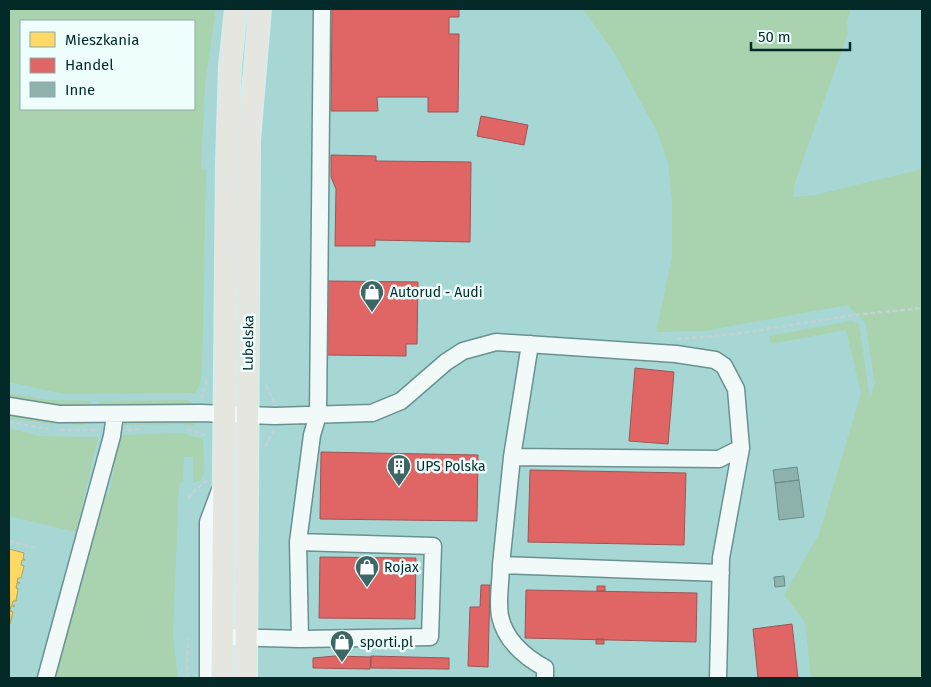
<svg xmlns="http://www.w3.org/2000/svg" width="931" height="687" font-family="'Fira Sans',sans-serif">
<style>
.green{fill:#a9d2af;fill-rule:evenodd}
.homes{fill:#ffd966;stroke:#b3a454}
.shops{fill:#e06666;stroke:#9e5454}
.building{fill:#8db2ac;stroke:#688e89}
.lines{fill:none;stroke-linecap:round;stroke-linejoin:round}
.minor-casing{stroke:#699190;stroke-width:19}
.major-casing{stroke:#d7edec;stroke-width:24}
.path{stroke:#c2d1d1;stroke-width:2.5;stroke-dasharray:5 2.5;stroke-linecap:butt}
.minor{stroke:#f2f9f9;stroke-width:16}
.major{stroke:#e4e6df;stroke-width:21}
.labels{text-anchor:middle;stroke-width:5;stroke-linejoin:round;paint-order:stroke}
.poi-label{font-size:14px;fill:#032a29;stroke:#edfefc;text-anchor:start}
.street-label{font-size:14px;fill:#032a29;stroke:#edfefc}
</style>
<rect width="100%" height="100%" fill="#a7d7d5"/>
<path class="green" d="M9,9H216L205,85L201,168L206,169L202,371L200,385L195,393L63,394L9,382ZM21,21H194V109H21Z
M583,9H851L847,21L848,33L795,182L793,197L815,195L922,169V678H811L805,622L784,595L819,534L861,393L846,330L771,344L769,336L851,321L859,324L870,398L875,384L865,322L847,305L704,331L656,332L672,257V200L668,163L658,134L615,54Z
M9,393L48,400L92,401L90,407L58,406L9,399Z
M183,400L190,401L194,405L98,407L100,401Z
M9,412L87,420L86,425L45,423L9,418Z
M193,420L194,426L181,424L121,425L125,421Z
M9,428L39,436L98,437L76,532L9,516Z
M181,433L203,439L204,472L201,480L193,483V457H184L183,481L179,484L173,635L178,678H50L102,494H109L120,435Z"/>
<path class="homes" d="M9,549L24,553L23,559L25,560H22L21,565L24,566L21,578H18L17,582L20,583H17L16,588L18,589L16,601H13L12,605L15,606H11L10,611L13,612L10,624Z"/>
<path class="shops" d="M332,9H459V17H449V34H459L458,112H428V97H377L378,111H331Z
M481,116L528,125L524,145L477,136Z
M331,155L376,156V161L471,162L470,242L375,240V246H335L336,189L331,177Z
M327,281L418,282L417,344H406V356L326,355Z
M635,368L674,372L668,444L629,441Z
M321,452L478,455L477,521L320,519Z
M530,470L686,473L684,545L528,542Z
M320,557L416,558L415,619L319,618Z
M481,585H490L488,667L468,666L470,607H480Z
M597,586H605V591H597Z
M526,590L697,593L696,642L525,638Z
M792,624L798,678H758L753,629Z
M596,639H604V644H596Z
M335,656L371,657L370,669L313,668V658Z
M371,656L449,658V669L371,668Z"/>
<path class="building" d="M797,467L799,480L775,483L773,470Z
M799,480L804,517L779,520L775,483Z
M784,576L785,586L775,587L774,577Z"/>
<g class="lines">
<g class="minor-casing">
<path id="minor" d="M9,406L59,414L201,413L275,416L372,413L401,401L446,362L463,351L496,342L676,354L715,360L724,366L736,389L741,448L721,558L718,678
M512,457L719,459L741,448
M298,542L312,435L318,415L322,9
M501,565L512,457L530,344
M222,637L300,639L430,637L433,546L298,542L300,639
M46,678L112,436L115,414
M208,678V522L220,490
M545,678V668C525,657 505,640 500,616C497,601 501,581 501,565L721,573"/>
</g>
<g class="major-casing">
<path id="major" d="M222,678L227,165L230,66L236,9
M246,678L249,140L260,9"/>
</g>
<path class="path" d="M677,339L736,334L854,315L922,308
M266,385L274,402
M201,399L207,380
M9,422L49,429
M187,429L207,436
M60,430H99
M127,430L142,429
M265,447L274,430
M188,499L195,490L207,481
M9,541L36,548
M187,678L188,639"/>
<use href="#minor" class="minor"/>
<use href="#major" class="major"/>
</g>
<defs>
<g id="shop-pin" transform="scale(1.25)"><path d="M0 17L-7.5 6A9.5 9.5 0 1 1 7.5 6Z" fill="#3c6765" stroke="#edfefc"/><path d="M-5-2.5h2.3a2.7 3.5 0 0 1 5.4 0H5L5.5 6h-11ZM-1.5-2.5h3a1.5 2.3 0 0 0-3 0Z" fill="#fff"/></g>
<g id="building-pin" transform="scale(1.25)"><path d="M0 17L-7.5 6A9.5 9.5 0 1 1 7.5 6Z" fill="#3c6765" stroke="#edfefc"/><path d="M-4-6H4V6H1V3H-1V6H-4ZM-2.5-4.3h1.7v1.8h-1.7ZM.8-4.3h1.7v1.8H.8ZM-2.5-1h1.7V.8h-1.7ZM.8-1h1.7V.8H.8Z" fill="#fff"/></g>
</defs>
<g fill-rule="evenodd">
<use href="#shop-pin" x="372" y="292"/>
<use href="#building-pin" x="399" y="466"/>
<use href="#shop-pin" x="367" y="567"/>
<use href="#shop-pin" x="342" y="642"/>
</g>
<g class="labels">
<g class="poi-label">
<text x="390" y="297">Autorud - Audi</text>
<text x="416" y="471">UPS Polska</text>
<text x="384" y="572">Rojax</text>
<text x="360" y="647">sporti.pl</text>
</g>
<g class="street-label">
<text transform="translate(248 343) rotate(-89)" y="5">Lubelska</text>
</g>
</g>
<rect width="931" height="687" fill="none" stroke="#032a29" stroke-width="20"/>
<rect x="20" y="20" width="175" height="90" fill="#edfefc" stroke="#8fa9a8"/>
<rect x="30" y="32" width="25" height="15" fill="#ffd966" stroke="#8fa9a8"/>
<text x="65" y="45" font-size="15" fill="#032a29">Mieszkania</text>
<rect x="30" y="58" width="25" height="15" fill="#e06666" stroke="#8fa9a8"/>
<text x="65" y="70" font-size="15" fill="#032a29">Handel</text>
<rect x="30" y="82" width="25" height="15" fill="#8db2ac" stroke="#8fa9a8"/>
<text x="65" y="95" font-size="15" fill="#032a29">Inne</text>
<path d="M751 42v8h99v-8" fill="none" stroke="#032a29" stroke-width="2.5"/>
<text x="758" y="42" font-size="15" fill="#032a29" stroke="#edfefc" stroke-width="4" paint-order="stroke">50 m</text>
</svg>
